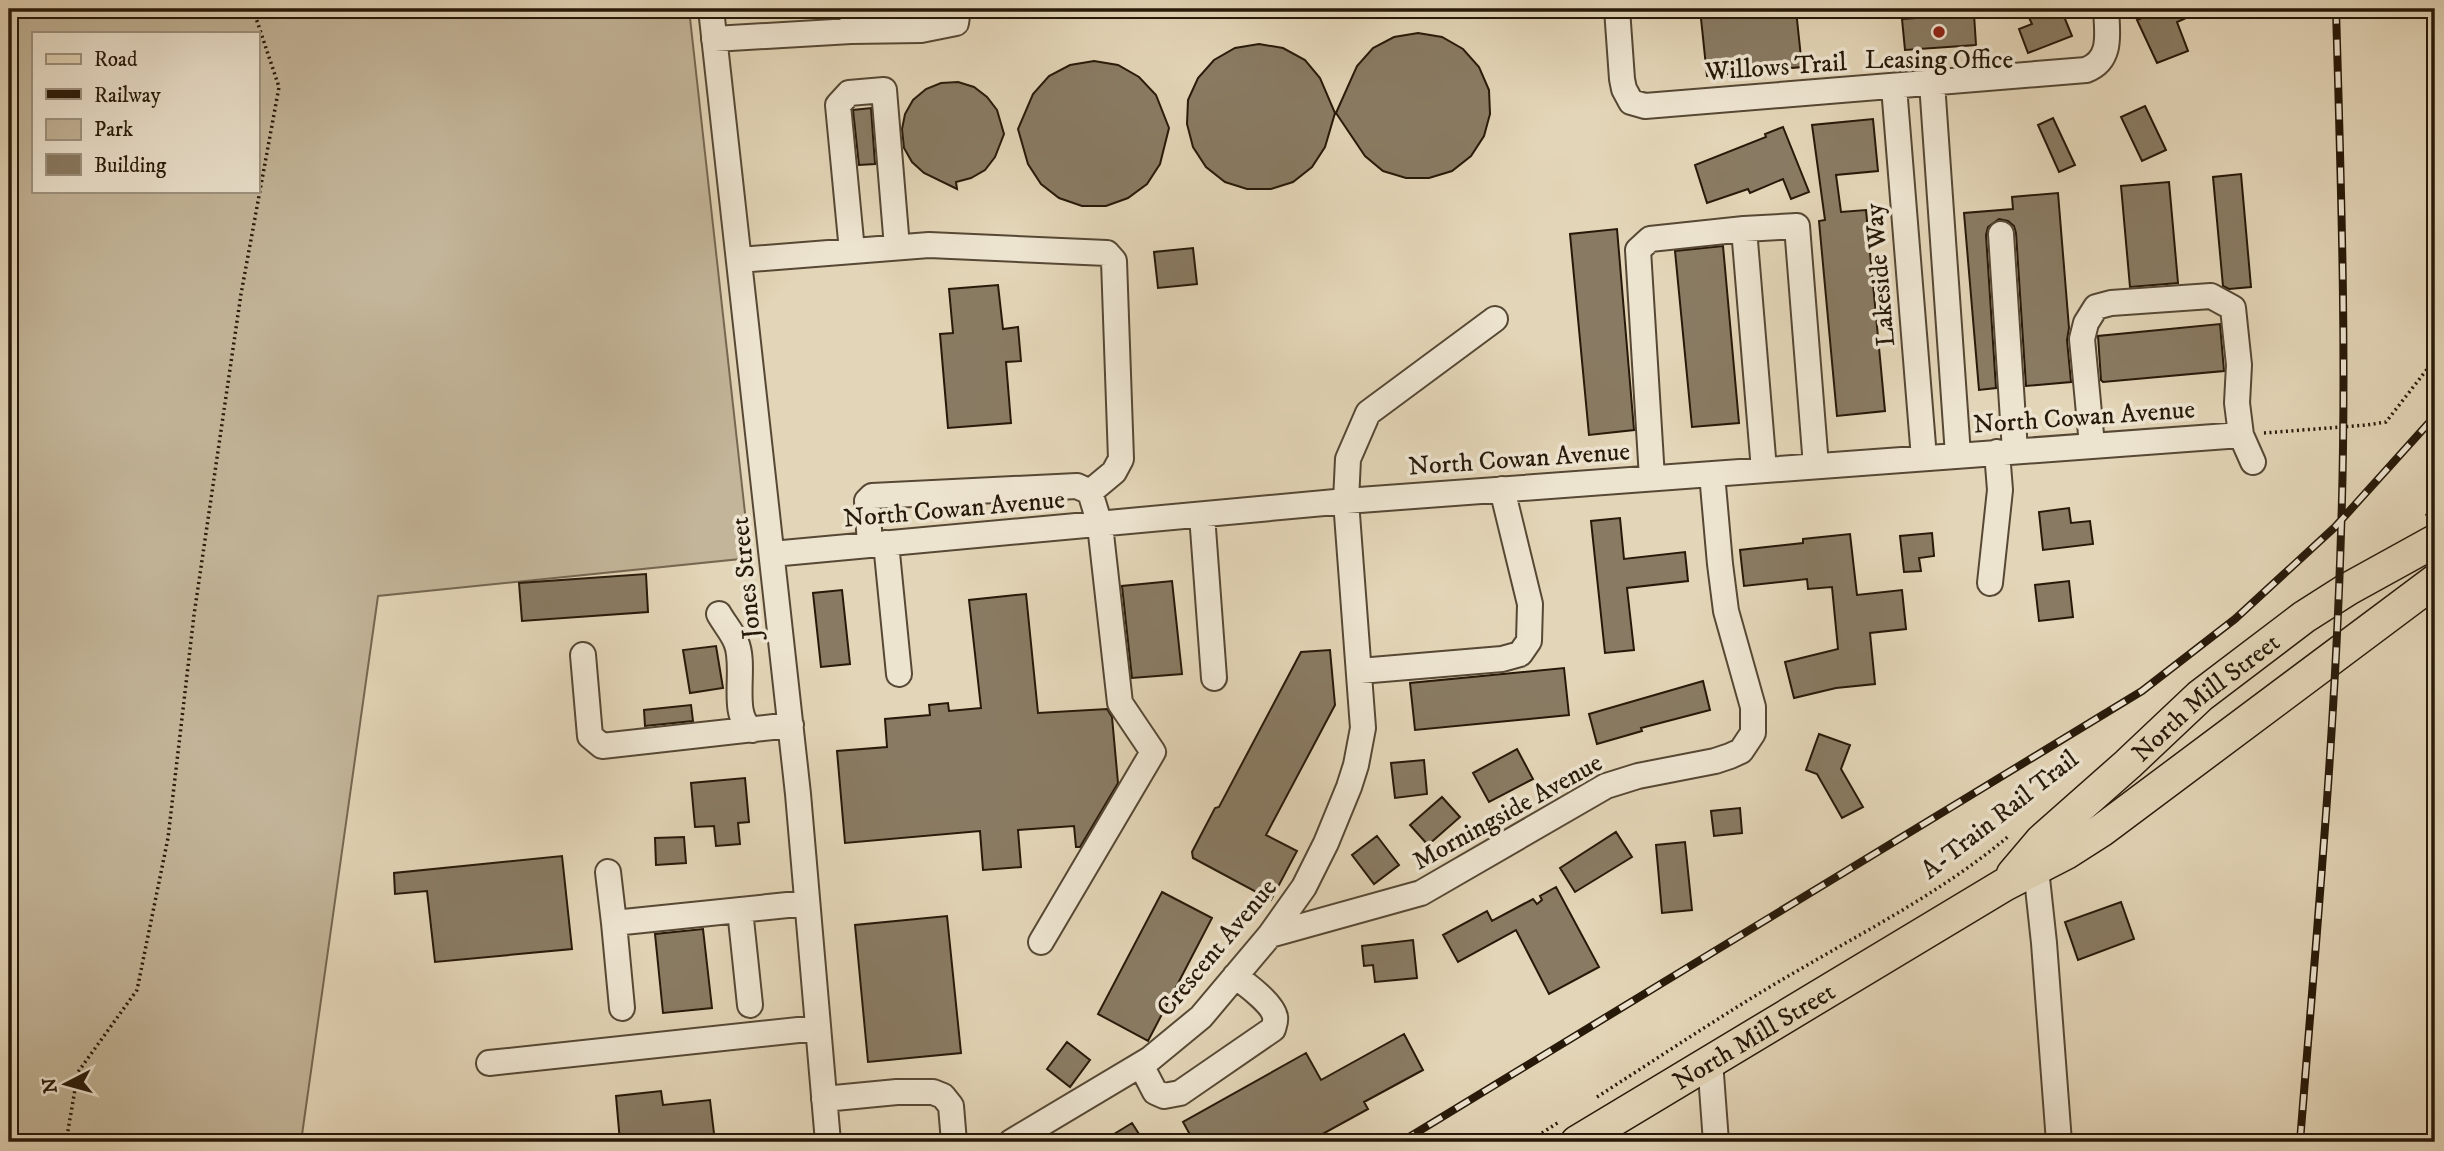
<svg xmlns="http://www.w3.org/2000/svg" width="2444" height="1151" font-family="'IM FELL DW Pica',serif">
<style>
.green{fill:#c3b599;stroke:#756751;stroke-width:2;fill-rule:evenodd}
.building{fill:#897b63;stroke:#271909;stroke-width:2}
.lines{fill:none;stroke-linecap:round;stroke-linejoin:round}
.minor-casing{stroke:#564834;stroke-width:28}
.major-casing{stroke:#271909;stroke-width:35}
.path{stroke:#271909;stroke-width:3.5;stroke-dasharray:2 3.5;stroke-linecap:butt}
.minor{stroke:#ede4d0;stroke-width:24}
.major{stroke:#e3d5b7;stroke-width:32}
.rail-casing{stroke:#271909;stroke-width:8}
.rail{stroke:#ede4d0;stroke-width:5;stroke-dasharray:16;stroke-linecap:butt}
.poi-dot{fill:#8f2418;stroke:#ede4d0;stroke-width:2.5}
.labels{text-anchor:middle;stroke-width:7;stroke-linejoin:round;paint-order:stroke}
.poi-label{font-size:26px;fill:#271909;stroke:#ede4d0}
.street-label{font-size:26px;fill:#271909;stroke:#ede4d0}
</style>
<rect width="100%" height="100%" fill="#e3d5b7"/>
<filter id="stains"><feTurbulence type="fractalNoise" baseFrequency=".00286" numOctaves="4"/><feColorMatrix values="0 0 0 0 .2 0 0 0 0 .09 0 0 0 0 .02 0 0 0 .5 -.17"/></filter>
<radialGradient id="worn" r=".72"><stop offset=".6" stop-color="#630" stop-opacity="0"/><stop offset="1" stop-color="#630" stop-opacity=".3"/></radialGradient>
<path class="green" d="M9,9H689L750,558L378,596L301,1142H9ZM257,33V191H33V33Z"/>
<path class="building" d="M1700,9H1755L1756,14L1796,10L1802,67L1707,76Z
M2025,9H2061L2072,36L2028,53L2019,29L2032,24Z
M2163,9H2206L2177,22L2188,51L2157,63L2137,20Z
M1974,14L1976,45L1905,50L1902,19Z
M1418,33L1442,37L1463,49L1479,67L1489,90L1490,114L1484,136L1471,156L1452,171L1429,178H1406L1383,171L1365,156L1336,113L1357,66L1373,48L1394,37Z
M1259,44L1283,48L1305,60L1320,78L1335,113L1325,147L1312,167L1293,182L1271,189H1247L1225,182L1206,167L1193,147L1187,124L1188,100L1198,78L1214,60L1235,48Z
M1094,61L1118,65L1139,77L1156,95L1169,128L1160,164L1147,184L1128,198L1106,206H1082L1059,198L1041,184L1028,164L1018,129L1033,94L1049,76L1070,65Z
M958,82L974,87L987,97L997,110L1004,134L995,157L985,170L971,178L956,182L957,189L924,173L912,162L904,148L902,129L905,114L913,100L926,89L941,83Z
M2145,106L2166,150L2142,161L2121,117Z
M871,108L875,164L859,165L853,110Z
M2053,118L2075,165L2059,172L2038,125Z
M1873,119L1878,171L1836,175L1841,212L1866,210L1885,411L1837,416L1819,221L1825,220L1812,125Z
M1783,127L1809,192L1791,199L1783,179L1750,193L1748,189L1707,203L1695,165L1766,137L1765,134Z
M2241,174L2251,287L2229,289L2223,286L2213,177Z
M2169,182L2178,283L2130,287L2121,186Z
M2058,193L2069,328L2067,340L2071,382L2026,386L2016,233L2014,226L2008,221L1999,219L1988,227L1986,235L1996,388L1979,390L1964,213L2013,209L2012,197Z
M1617,229L1634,430L1589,435L1570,234Z
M1723,246L1739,423L1692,427L1675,251Z
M1193,248L1197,284L1158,288L1154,252Z
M998,285L1003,329L1018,327L1021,361L1006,362L1011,423L948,428L940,334L953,333L949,289Z
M2220,324L2224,371L2103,382L2101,380L2098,336Z
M2069,508L2071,523L2090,521L2093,544L2043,550L2039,512Z
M1620,518L1624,559L1685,552L1688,581L1627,588L1634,650L1605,653L1591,521Z
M1932,533L1934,556L1919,558L1921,571L1904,572L1900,536Z
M1850,534L1857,595L1902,590L1906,629L1870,633L1875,684L1836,688L1794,698L1785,662L1838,649L1832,587L1808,589L1807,579L1744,586L1740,550L1803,543V539Z
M646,574L648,612L522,621L519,583Z
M1172,581L1182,674L1132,678L1122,586Z
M2069,581L2073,617L2039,621L2035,585Z
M842,590L850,664L821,667L813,593Z
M1026,594L1038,713L1107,709L1112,717L1118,783L1080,847H1076L1074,826L1018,830L1021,867L983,870L980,831L845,843L837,751L887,747L885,719L930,715L929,705L948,703L949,711L981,708L969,600Z
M716,646L723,688L690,693L683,650Z
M1330,650L1335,705L1266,835L1297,851L1271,900L1193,858L1192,852L1215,808L1219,807L1301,652Z
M1564,668L1569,715L1415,730L1410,683Z
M1703,681L1710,710L1641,728L1642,731L1597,744L1589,714Z
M691,705L693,721L645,726L644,710Z
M1819,734L1850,745L1841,769L1863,807L1842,818L1817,774L1806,770Z
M1517,749L1533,779L1489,802L1473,773Z
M1424,760L1427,794L1395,798L1391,763Z
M745,778L749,822L738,823L740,844L716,846L714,826L695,827L691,783Z
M1442,797L1460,817L1428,845L1410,825Z
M1740,808L1742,833L1714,836L1711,811Z
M1616,832L1632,857L1575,892L1560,868Z
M1377,836L1399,865L1374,884L1352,855Z
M684,837L686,863L656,865L655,838Z
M1685,842L1692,910L1662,913L1656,845Z
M562,856L572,949L435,962L427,891L395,894L394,873Z
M1556,887L1599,967L1549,994L1516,930L1458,962L1443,935L1487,911L1492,921L1533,899L1537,904L1542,900L1540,896Z
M1162,892L1212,918L1148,1041L1098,1014Z
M2121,902L2134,939L2078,960L2065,922Z
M947,916L961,1053L868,1062L855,925Z
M703,929L712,1008L663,1013L655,934Z
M1413,940L1417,978L1375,982L1373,965L1364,966L1362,946Z
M1404,1034L1423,1070L1364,1102L1368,1109L1308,1142H1194L1183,1122L1306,1053L1321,1080Z
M1067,1042L1090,1060L1070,1087L1047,1069Z
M661,1091L663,1105L710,1100L715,1142H620L616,1096Z
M1132,1123L1144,1142H1101Z"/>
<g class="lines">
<g class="minor-casing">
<path id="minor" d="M711,9L798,794L828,1142
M1617,9L1622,79L1624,89L1631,102L1645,106L2086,70C2113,60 2107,32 2106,9
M851,31L921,30L956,23L958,9
M714,39L851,31L854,9
M1932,83L1958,455
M1894,87L1924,458
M1744,229L1797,226L1816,466
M2001,234L2015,451
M852,251L838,105L849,93L884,90L897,247
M739,260L929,245L1107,253L1114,261L1121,459L1114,472L1090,492
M2092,445L2082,339L2086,323L2096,307L2111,303L2211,296L2233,308L2239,365L2237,403L2241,435
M1652,478L1638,250L1650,239L1744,229L1764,470
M1202,515L1214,678
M886,543L899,674
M870,544L867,501L872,496L1077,486L1090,492L1100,525L1120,703L1153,752L1041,942
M772,554L1346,501L2241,435L2253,462
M1990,583L2000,490L1997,452
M719,614C724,623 732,632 736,642C747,667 729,715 752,730
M583,655L590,736L602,746L791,725
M1360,671L1502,659L1520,654L1529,641L1530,604L1502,489
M2036,869L2044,943L2059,1142
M608,872L614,923
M740,910L750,1005
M1270,935L1421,893L1606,786L1638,776L1715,761L1730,756L1741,751L1753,733V707L1726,611L1720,564L1712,474
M622,1008L614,923L807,903
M1710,1061L1716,1142
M489,1063L817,1028
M1141,1065L1155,1092L1164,1096L1180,1093L1273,1029C1274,1025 1276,1021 1275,1017C1273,1004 1246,984 1235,976
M824,1099L897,1092H933L943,1096L951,1106L954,1142
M1011,1142L1150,1059L1201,1017L1270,935L1304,887L1326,843L1349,787L1356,765L1363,728L1346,501L1348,459L1368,413L1495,319"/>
</g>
<g class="major-casing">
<g id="major">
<path id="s1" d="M2013,874L2041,841L2128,764L2200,696L2304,617L2348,589L2435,541"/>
<path id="s2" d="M1577,1142L2004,885L2066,853L2102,830L2435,581"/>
</g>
</g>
<path class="path" d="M2264,433L2367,425L2386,422L2435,359
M2426,516L2435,508
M1597,1097C1661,1056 1725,1013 1790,975C1865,931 1944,891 2010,835
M66,1142L78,1072L137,990L168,838L194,615L241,294L279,87L253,9
M1528,1142L1559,1122"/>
<use href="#minor" class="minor"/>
<use href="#major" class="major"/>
<g class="rail-casing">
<path id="rail" d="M1401,1142L2142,691L2235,619L2335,527L2435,416
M2300,1142C2316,939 2335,737 2341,533C2347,358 2341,184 2336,9"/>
</g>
<use href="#rail" class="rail"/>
</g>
<circle class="poi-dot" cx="1939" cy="32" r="7"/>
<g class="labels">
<g class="poi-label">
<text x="1939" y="68">Leasing Office</text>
</g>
<g class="street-label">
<text transform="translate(1776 66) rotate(-4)" y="9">Willows Trail</text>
<text transform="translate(1879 275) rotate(-95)" y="9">Lakeside Way</text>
<text transform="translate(2084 416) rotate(-4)" y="9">North Cowan Avenue</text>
<text transform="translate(1519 458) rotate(-4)" y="9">North Cowan Avenue</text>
<text transform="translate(954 508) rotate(-5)" y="9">North Cowan Avenue</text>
<text transform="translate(745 578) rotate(-96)" y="9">Jones Street</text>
<text dy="9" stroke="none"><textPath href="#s1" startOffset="262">North Mill Street</textPath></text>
<text transform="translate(1507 811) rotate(-29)" y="9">Morningside Avenue</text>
<text transform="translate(1999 814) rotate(-38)" y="9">A-Train Rail Trail</text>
<text transform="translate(1216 947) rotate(-50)" y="9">Crescent Avenue</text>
<text dy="9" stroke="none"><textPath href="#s2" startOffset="206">North Mill Street</textPath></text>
</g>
</g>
<rect width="2444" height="1151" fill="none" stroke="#e3d5b7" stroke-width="35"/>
<rect x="10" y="10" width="2423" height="1130" fill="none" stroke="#271909" stroke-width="3.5"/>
<rect x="18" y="18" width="2409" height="1116" fill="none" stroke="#271909" stroke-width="2"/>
<rect x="32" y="32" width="228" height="161" fill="#ede4d0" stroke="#9e9380" stroke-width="2"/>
<rect x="46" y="54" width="35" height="10" fill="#e3d5b7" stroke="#9e9380" stroke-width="2"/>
<text x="94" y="66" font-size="21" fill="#271909">Road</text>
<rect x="46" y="89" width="35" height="10" fill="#271909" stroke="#9e9380" stroke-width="2"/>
<text x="94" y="102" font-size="21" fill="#271909">Railway</text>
<rect x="46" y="119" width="35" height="21" fill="#c3b599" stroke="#9e9380" stroke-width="2"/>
<text x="94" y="136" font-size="21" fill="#271909">Park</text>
<rect x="46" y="154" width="35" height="21" fill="#897b63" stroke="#9e9380" stroke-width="2"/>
<text x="94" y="172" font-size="21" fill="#271909">Building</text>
<g transform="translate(66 1084) rotate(264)" stroke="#ede4d0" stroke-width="5" paint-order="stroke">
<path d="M0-5L12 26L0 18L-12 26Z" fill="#271909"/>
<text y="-10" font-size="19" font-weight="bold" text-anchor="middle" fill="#271909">N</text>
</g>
<rect width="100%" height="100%" filter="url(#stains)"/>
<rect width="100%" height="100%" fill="url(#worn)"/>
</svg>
